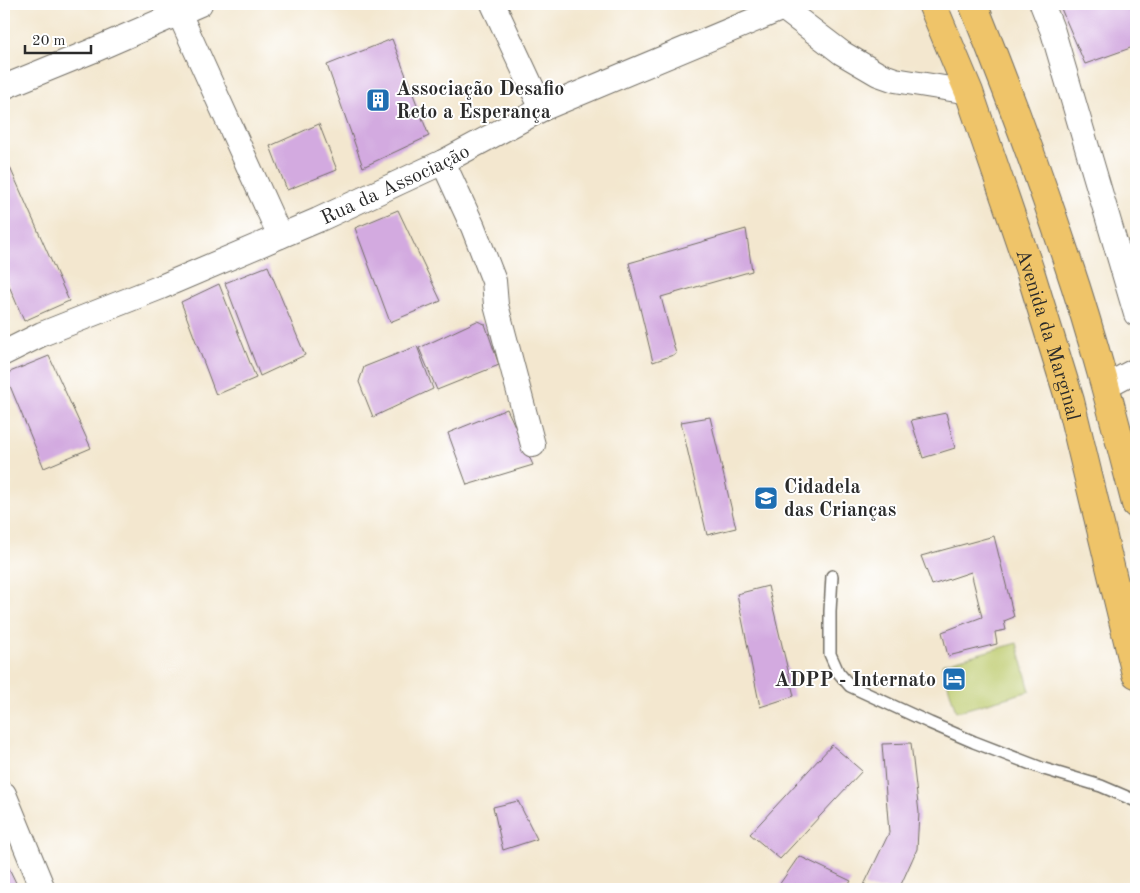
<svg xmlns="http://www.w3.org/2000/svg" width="1140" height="893" font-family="'Old Standard TT',serif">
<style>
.green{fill:#bdcb6e;stroke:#747b4c}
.building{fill:#d3aae0}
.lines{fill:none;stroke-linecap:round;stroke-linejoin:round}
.lane-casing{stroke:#716d64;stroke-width:14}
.street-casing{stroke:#716d64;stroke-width:26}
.primary-casing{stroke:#716d64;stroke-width:30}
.lane{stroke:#fff;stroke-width:11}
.street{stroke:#fff;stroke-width:24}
.primary{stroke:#efc469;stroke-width:28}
.labels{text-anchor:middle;stroke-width:4;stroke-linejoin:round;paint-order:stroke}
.poi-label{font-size:20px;font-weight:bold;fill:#2b2b2b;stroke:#fff;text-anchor:start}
.street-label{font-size:20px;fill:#2b2b2b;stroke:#fff}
</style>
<rect width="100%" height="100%" fill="#fff"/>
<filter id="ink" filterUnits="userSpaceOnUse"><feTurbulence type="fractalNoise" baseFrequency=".02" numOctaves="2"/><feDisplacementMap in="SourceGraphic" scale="10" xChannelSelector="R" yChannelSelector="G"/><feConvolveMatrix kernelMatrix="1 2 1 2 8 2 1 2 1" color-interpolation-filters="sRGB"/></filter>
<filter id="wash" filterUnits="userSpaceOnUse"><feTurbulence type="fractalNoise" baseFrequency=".0096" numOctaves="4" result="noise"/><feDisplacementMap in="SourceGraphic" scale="20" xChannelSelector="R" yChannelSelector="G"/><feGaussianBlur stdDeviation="1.12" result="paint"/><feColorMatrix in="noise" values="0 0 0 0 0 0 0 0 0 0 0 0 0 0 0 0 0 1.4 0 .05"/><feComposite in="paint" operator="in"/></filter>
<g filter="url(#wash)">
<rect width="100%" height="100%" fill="#f3e7cf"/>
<path class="green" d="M1017,643L1030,691L956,712L942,664Z"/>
<g id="blocks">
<path class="building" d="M1059,4H1136V46L1085,64Z
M392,39L429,136L363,167L327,65Z
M319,124L337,170L287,190L270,146Z
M4,154L69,301L24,321L4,274Z
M398,210L441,301L390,322L355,228Z
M746,229L752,271L661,297L676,354L653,362L629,263Z
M268,266L305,355L260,376L225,283Z
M219,284L256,378L216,395L181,302Z
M477,321L485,324L499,365L437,390L419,348Z
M417,346L433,389L373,417L359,382L364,367Z
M49,356L91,448L44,468L5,374Z
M507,409L533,465L467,485L448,433Z
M946,413L955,448L923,458L911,420Z
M710,417L736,528L707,535L681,422Z
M994,536L1014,617L1004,621L1006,630L995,632L997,644L948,656L942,632L982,617L971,572L932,585L921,556Z
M768,586L794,696L760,707L737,594Z
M911,743L919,813L917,849L899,889H873L864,885L889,833L882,744Z
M832,745L862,771L780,859L750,834Z
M518,801L537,839L503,850L493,807Z
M799,856L851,881L846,889H787L779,885Z
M4,858L19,889H4Z"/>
</g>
</g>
<g filter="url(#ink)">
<use href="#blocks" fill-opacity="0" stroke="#716d64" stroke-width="1"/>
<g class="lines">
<g class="lane-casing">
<path id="lane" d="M832,576L830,611V654L838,672L850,686L930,723L974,742L1044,769L1101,786L1136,801"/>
</g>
<g class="street-casing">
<g id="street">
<path d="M493,4L542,109"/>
<path d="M1042,4L1053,32L1136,314"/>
<path d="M783,8L842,53L878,74L895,80L969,92"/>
<path d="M179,13L280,236"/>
<path d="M4,87L92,51L200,4"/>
<path d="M443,162L473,227L494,281L496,305L533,445"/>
<path id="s1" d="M4,353L42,334L161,287L318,220L443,162L542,109L783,8"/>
<path d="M1106,386L1136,370"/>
<path d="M4,794L43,889"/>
</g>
</g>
<g class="primary-casing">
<g id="primary">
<path id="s2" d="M932,4L969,92L1030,271L1070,401L1136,674"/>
<path d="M973,4C1007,88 1039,174 1067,260C1094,340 1115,422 1136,504"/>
</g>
</g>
<use href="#lane" class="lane"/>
<use href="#street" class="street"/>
<use href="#primary" class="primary"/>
</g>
</g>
<defs>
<g id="building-square" transform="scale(1.25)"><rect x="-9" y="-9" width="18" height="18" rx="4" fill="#1f6fb2" stroke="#fff"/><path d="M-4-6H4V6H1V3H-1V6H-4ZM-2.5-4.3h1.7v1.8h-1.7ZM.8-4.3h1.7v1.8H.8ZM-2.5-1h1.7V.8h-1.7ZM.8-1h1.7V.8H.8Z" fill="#fff"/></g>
<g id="school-square" transform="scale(1.25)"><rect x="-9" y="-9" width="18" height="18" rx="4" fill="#1f6fb2" stroke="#fff"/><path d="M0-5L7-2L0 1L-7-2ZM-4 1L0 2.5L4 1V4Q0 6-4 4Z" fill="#fff"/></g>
<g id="hotel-square" transform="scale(1.25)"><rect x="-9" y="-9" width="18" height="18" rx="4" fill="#1f6fb2" stroke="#fff"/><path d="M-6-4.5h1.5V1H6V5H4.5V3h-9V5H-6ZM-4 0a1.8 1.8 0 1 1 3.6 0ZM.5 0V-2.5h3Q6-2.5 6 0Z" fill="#fff"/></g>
</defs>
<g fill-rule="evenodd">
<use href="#building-square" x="378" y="100"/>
<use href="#school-square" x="766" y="498"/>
<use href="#hotel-square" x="954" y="679"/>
</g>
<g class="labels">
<g class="poi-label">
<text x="396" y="95">Associação Desafio<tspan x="396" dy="23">Reto a Esperança</tspan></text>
<text x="784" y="493">Cidadela<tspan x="784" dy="23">das Crianças</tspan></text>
<text x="936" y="686" text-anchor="end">ADPP - Internato</text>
</g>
<g class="street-label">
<text dy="7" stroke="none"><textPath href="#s1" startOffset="426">Rua da Associação</textPath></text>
<text dy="7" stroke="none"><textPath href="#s2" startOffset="351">Avenida da Marginal</textPath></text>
</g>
</g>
<rect width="1140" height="893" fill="none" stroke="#fff" stroke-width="20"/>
<path d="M25 45v8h66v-8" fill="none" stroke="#2b2b2b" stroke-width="2.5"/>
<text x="32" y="45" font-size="15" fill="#2b2b2b" stroke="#ffffff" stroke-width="4" paint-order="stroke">20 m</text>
</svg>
